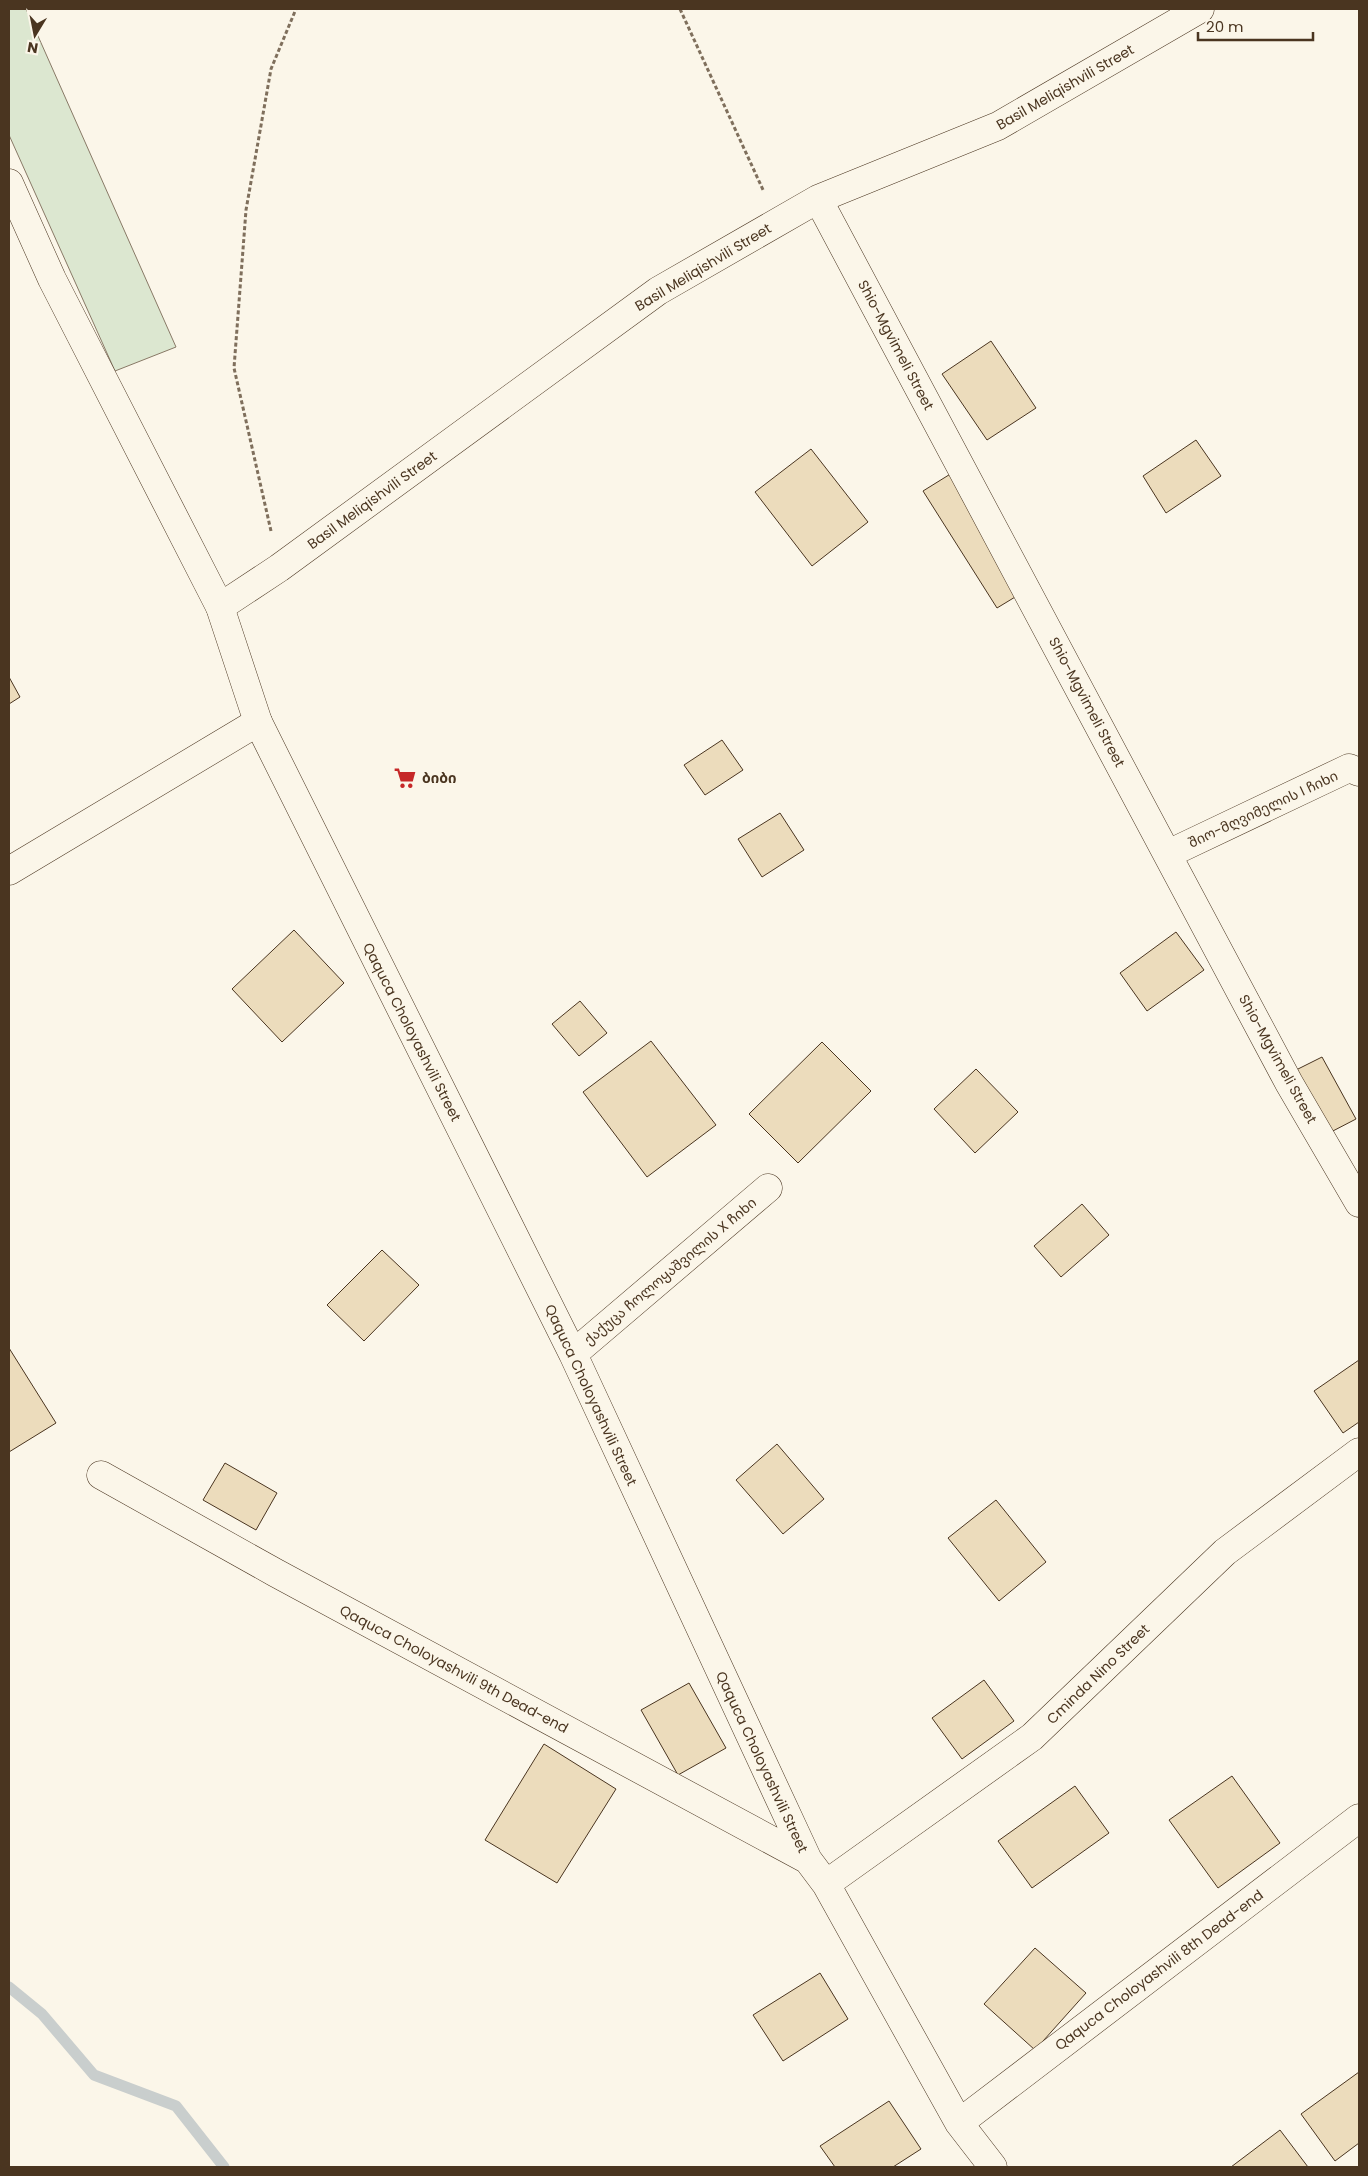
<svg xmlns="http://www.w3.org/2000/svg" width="1368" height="2176" font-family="Poppins,'Noto Sans Georgian',sans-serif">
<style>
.green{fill:#dce7d0;stroke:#887966}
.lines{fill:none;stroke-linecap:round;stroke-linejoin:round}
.stream{stroke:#c9cecd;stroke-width:11}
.building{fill:#ecdcbc;stroke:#4a3520}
.minor-casing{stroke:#4a3520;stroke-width:29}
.major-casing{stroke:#4a3520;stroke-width:29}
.path{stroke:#7f6f5c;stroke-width:3;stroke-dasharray:4 2.5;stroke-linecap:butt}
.minor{stroke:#fbf6e9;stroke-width:28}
.major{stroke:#fbf6e9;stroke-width:28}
.labels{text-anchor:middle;stroke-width:4;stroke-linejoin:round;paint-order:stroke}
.street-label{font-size:14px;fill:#4a3520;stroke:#fbf6e9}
.poi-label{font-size:14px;font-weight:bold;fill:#4a3520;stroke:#fbf6e9;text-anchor:start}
</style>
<rect width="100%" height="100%" fill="#fbf6e9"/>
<path class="green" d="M9,9H26L176,347L115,371L9,135Z"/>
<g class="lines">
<path class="stream" d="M9,1987L42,2014L94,2075L176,2106L224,2167"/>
</g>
<path class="building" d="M991,341L1036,408L987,440L942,374Z
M1196,440L1221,476L1166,513L1143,476Z
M811,449L868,522L812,566L755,492Z
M952,473L1025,591L997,608L923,491Z
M9,677L20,697L9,704Z
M722,740L743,770L705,795L684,765Z
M780,813L804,850L762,877L738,839Z
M294,930L344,983L282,1042L232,989Z
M1176,932L1204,970L1147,1011L1120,973Z
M580,1001L607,1033L579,1056L552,1024Z
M651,1041L716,1125L647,1177L583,1092Z
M822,1042L871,1091L798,1163L749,1114Z
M1322,1057L1356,1119L1329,1133L1296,1070Z
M976,1069L1018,1112L975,1153L934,1109Z
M1082,1204L1109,1235L1061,1277L1034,1246Z
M382,1250L419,1285L364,1341L327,1305Z
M9,1348L56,1423L9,1452Z
M1359,1360V1422L1343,1433L1314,1391Z
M777,1444L824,1499L783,1534L736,1480Z
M225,1463L277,1493L256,1530L203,1500Z
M996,1500L1046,1562L999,1601L948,1538Z
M984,1680L1014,1721L962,1759L932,1718Z
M689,1683L726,1748L678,1775L641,1710Z
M544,1744L616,1789L557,1883L485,1840Z
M1232,1776L1280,1843L1218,1888L1169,1820Z
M1075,1786L1109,1833L1032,1888L998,1841Z
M1035,1948L1086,1993L1035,2050L984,2004Z
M820,1973L848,2019L783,2061L753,2015Z
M1359,2072V2143L1335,2161L1301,2114Z
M889,2101L921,2149L893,2167H835L820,2146Z
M1280,2130L1308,2167H1231Z"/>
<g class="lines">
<g class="minor-casing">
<path id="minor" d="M818,199L1289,1083L1359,1203
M220,607L279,568L658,291L818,199L998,126L1200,9
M258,722L573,1354L808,1860L826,1884L959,2123L993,2167
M1168,854L1349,768L1359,772
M573,1354L768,1188
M101,1475L276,1573L808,1860
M826,1884L1032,1737L1225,1552L1359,1452
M959,2123L1359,1818"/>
</g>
<g class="major-casing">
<path id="major" d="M9,183L52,279L220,607L258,722L9,871"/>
</g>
<path class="path" d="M680,9L764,192
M271,531L234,368L246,210L271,69L296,9"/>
<use href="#minor" class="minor"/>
<use href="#major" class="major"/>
</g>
<defs>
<g id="supermarket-bare" transform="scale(1.725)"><path d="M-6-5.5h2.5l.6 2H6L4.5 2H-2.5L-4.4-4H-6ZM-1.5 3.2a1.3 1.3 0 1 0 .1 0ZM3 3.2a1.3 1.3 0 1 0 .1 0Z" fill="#c62828" stroke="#fbf6e9" stroke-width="2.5" paint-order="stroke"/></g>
</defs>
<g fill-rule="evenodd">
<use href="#supermarket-bare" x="405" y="778"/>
</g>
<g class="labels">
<g class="street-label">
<text transform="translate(1065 87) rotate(-30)" y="5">Basil Meliqishvili Street</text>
<text transform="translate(703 267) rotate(-31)" y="5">Basil Meliqishvili Street</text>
<text transform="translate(896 345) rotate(62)" y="5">Shio-Mgvimeli Street</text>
<text transform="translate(372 500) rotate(-36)" y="5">Basil Meliqishvili Street</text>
<text transform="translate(1087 702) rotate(62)" y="5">Shio-Mgvimeli Street</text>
<text transform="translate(1263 809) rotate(-25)" y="5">შიო-მღვიმელის I ჩიხი</text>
<text transform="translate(412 1032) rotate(63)" y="5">Qaquca Choloyashvili Street</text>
<text transform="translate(1278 1059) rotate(61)" y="5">Shio-Mgvimeli Street</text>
<text transform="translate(670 1271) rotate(-40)" y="5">ქაქუცა ჩოლოყაშვილის X ჩიხი</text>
<text transform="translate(591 1395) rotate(65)" y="5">Qaquca Choloyashvili Street</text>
<text transform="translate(454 1669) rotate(28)" y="5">Qaquca Choloyashvili 9th Dead-end</text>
<text transform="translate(1098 1674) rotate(-44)" y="5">Cminda Nino Street</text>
<text transform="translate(762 1762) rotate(65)" y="5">Qaquca Choloyashvili Street</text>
<text transform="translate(1159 1970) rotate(-37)" y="5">Qaquca Choloyashvili 8th Dead-end</text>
</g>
<g class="poi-label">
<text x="422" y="783">ბიბი</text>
</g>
</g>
<rect width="1368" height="2176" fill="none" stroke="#4a3520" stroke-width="20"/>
<g transform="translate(35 35) rotate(190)" stroke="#fbf6e9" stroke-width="4" paint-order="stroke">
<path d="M0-4L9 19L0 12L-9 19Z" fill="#4a3520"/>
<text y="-8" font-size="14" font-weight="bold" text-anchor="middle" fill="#4a3520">N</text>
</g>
<path d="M1198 32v8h115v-8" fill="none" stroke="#4a3520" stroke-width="2.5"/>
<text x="1206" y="32" font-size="15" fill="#4a3520" stroke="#fbf6e9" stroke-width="4" paint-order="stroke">20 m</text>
</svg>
